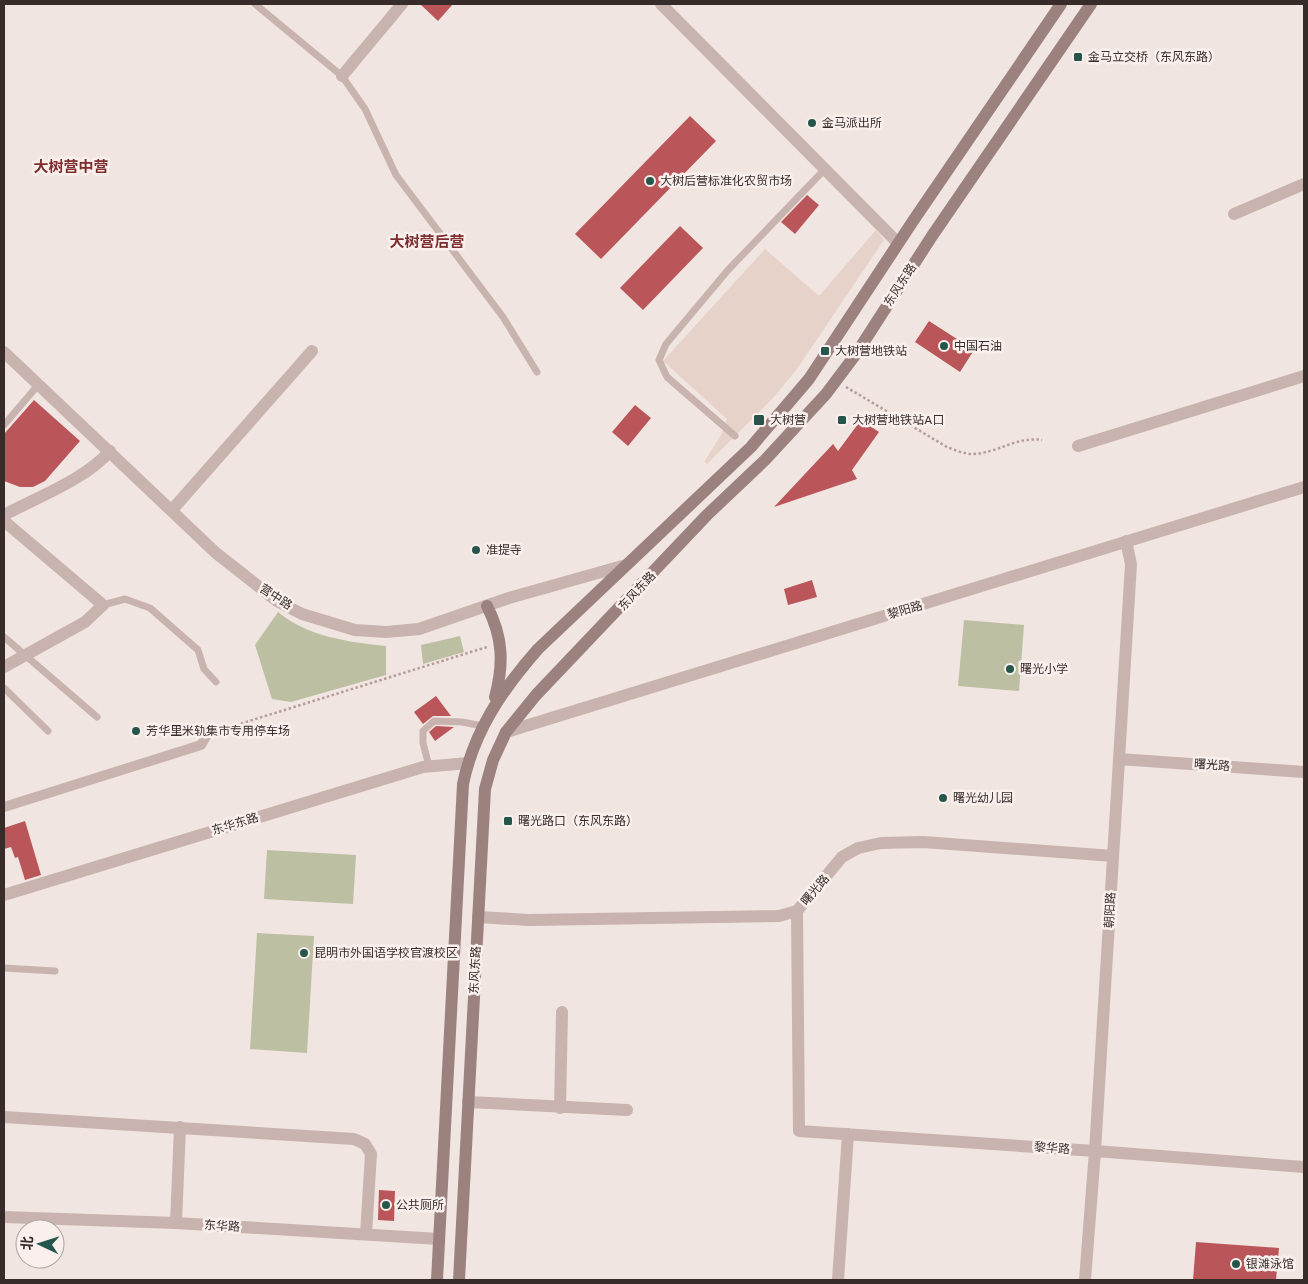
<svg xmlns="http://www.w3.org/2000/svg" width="1308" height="1284" font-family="'Public Sans','Noto Sans SC',sans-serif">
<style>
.green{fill:#bdbfa2}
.plaza{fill:#e7d2ca}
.building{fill:#ba5659}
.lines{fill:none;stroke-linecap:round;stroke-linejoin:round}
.path{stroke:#b49d98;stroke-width:2.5;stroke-dasharray:2.5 2.5;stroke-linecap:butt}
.service{stroke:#c8b3ae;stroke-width:7}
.pedestrian{stroke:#c8b3ae;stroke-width:10}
.minor{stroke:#c8b3ae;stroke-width:12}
.tertiary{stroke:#c8b3ae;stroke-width:12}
.secondary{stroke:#9c827f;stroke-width:12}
.poi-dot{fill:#25554b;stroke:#f9f0ed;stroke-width:2}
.labels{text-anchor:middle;stroke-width:5;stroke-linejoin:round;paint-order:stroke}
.poi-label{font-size:12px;fill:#382c2b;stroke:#f9f0ed;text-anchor:start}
.street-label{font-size:12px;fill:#382c2b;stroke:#f9f0ed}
.quarter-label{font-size:15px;font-weight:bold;fill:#7e2d2f;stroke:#f9f0ed}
</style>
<rect width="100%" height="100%" fill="#f1e5e1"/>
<path class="green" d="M278,612C308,637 349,642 386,646V675L291,702L272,699L255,645Z
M964,620L1024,625L1019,691L958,686Z
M460,636L464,652L423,664L421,645Z
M267,850L356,855L353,904L264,899Z
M257,933L314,936L307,1053L250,1049Z"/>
<path class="plaza" d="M876,230L884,240L797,369L774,397L707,464L704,462L721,435L727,419L663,361L765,249L819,296Z"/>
<path class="building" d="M420,4H453L438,21Z
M690,116L716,141L601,259L575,234Z
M807,195L819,205L795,234L781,222Z
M680,226L703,248L643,310L620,288Z
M929,321L974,350L960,372L915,342Z
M34,400L80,441L45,481L33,487H20L4,481V434Z
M635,405L651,418L628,446L612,432Z
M861,420L879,432L852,470L857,479L774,507L833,444L838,451Z
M812,580L817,597L788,605L784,589Z
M436,696L451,716H433L423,724L414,712Z
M436,726L454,727L435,741L429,732Z
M25,821L41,875L25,880L18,857L15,858L11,847L4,849V828Z
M379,1190L395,1191L394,1221L378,1220Z
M1196,1242L1279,1248L1276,1280H1193Z"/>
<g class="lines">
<path class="path" d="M846,387L947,447C955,450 964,454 973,454C998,453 1017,436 1042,440
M217,731L487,647"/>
<path class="service" d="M255,4L342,76L365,109L396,175L503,317L537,372
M4,425L39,384
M735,436L667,377L659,360L666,344L728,270L825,169
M103,605L125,599L150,608L198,650L204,669L216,682
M4,637L97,717
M4,688L48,731
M429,766L423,743V731L434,721L462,722L483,726
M4,968L55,971"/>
<path class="pedestrian" d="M4,807L201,745L207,735"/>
<path class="minor" d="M661,4L898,243
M342,76L402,4
M1234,214L1304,184
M1078,446L1304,376
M172,510L312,351
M4,515C38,497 86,479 110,451
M4,521L103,605L85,622L4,667
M506,732L1304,487
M1119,759L1304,772
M4,895L423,767L468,763
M797,911L799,1131L1095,1151
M478,917L529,920L779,916L797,911L842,857L858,848L881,843L923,842L1113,856
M468,1102L627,1110
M560,1108L562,1012
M4,1117L354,1139L365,1144L371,1154L366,1234
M4,1217L176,1223L439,1239
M176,1223L180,1127
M838,1280L848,1134
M1085,1280L1095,1151L1131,564L1126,541"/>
<path class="tertiary" d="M4,352L216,553L277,601L302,614L355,630L386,632L419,629L509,598L626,565
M1095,1151L1304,1167"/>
<path class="secondary" d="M487,606C503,637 504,664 495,697
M437,1280L463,784C474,731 502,690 538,649L751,447L809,379L913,221L1061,4
M459,1280L485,789L493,760L506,732L536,695L707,515L765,460L826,394L856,354L932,236L1091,4"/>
</g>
<g class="poi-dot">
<rect x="1073" y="52" width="10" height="10" rx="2.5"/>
<circle cx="812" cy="123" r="5"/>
<circle cx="650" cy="181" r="5"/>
<circle cx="944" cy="346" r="5"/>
<rect x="820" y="346" width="10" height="10" rx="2.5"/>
<rect x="753" y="414" width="12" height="12" rx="2.5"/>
<rect x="837" y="415" width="10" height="10" rx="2.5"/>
<circle cx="476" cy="550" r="5"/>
<circle cx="1010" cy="669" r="5"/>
<circle cx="136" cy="731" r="5"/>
<circle cx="943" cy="798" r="5"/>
<rect x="503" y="816" width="10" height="10" rx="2.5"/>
<circle cx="304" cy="953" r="5"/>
<circle cx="386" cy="1205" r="5"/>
<circle cx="1236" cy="1264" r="5"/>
</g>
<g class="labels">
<g class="poi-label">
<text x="1088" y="61">金马立交桥（东风东路）</text>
<text x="822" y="127">金马派出所</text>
<text x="660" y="185">大树后营标准化农贸市场</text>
<text x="954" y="350">中国石油</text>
<text x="835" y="355">大树营地铁站</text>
<text x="770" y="424">大树营</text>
<text x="852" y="424">大树营地铁站A口</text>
<text x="486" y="554">准提寺</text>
<text x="1020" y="673">曙光小学</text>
<text x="146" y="735">芳华里米轨集市专用停车场</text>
<text x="953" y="802">曙光幼儿园</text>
<text x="518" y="825">曙光路口（东风东路）</text>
<text x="314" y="957">昆明市外国语学校官渡校区</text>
<text x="396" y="1209">公共厕所</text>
<text x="1246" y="1268">银滩泳馆</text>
</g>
<g class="street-label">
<text transform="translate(900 285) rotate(-57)" y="4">东风东路</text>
<text transform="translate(637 591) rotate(-47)" y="4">东风东路</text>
<text transform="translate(276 597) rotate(33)" y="4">营中路</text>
<text transform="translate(905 610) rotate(-16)" y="4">黎阳路</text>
<text transform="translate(1212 765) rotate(4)" y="4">曙光路</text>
<text transform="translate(235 824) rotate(-17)" y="4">东华东路</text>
<text transform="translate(815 890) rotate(-50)" y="4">曙光路</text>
<text transform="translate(1110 910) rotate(-87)" y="4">朝阳路</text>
<text transform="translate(475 970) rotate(-87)" y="4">东风东路</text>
<text transform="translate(1052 1148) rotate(4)" y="4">黎华路</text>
<text transform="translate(222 1226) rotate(3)" y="4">东华路</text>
</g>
<g class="quarter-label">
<text x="71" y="172">大树营中营</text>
<text x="427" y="247">大树营后营</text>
</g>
</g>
<rect width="1308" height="1284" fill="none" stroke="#382c2b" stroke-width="10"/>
<g transform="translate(40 1244) rotate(274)"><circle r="24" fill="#f9f0ed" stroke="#aca29f"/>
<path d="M0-4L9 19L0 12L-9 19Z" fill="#25554b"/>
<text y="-8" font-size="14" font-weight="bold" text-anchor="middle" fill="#382c2b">北</text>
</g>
</svg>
